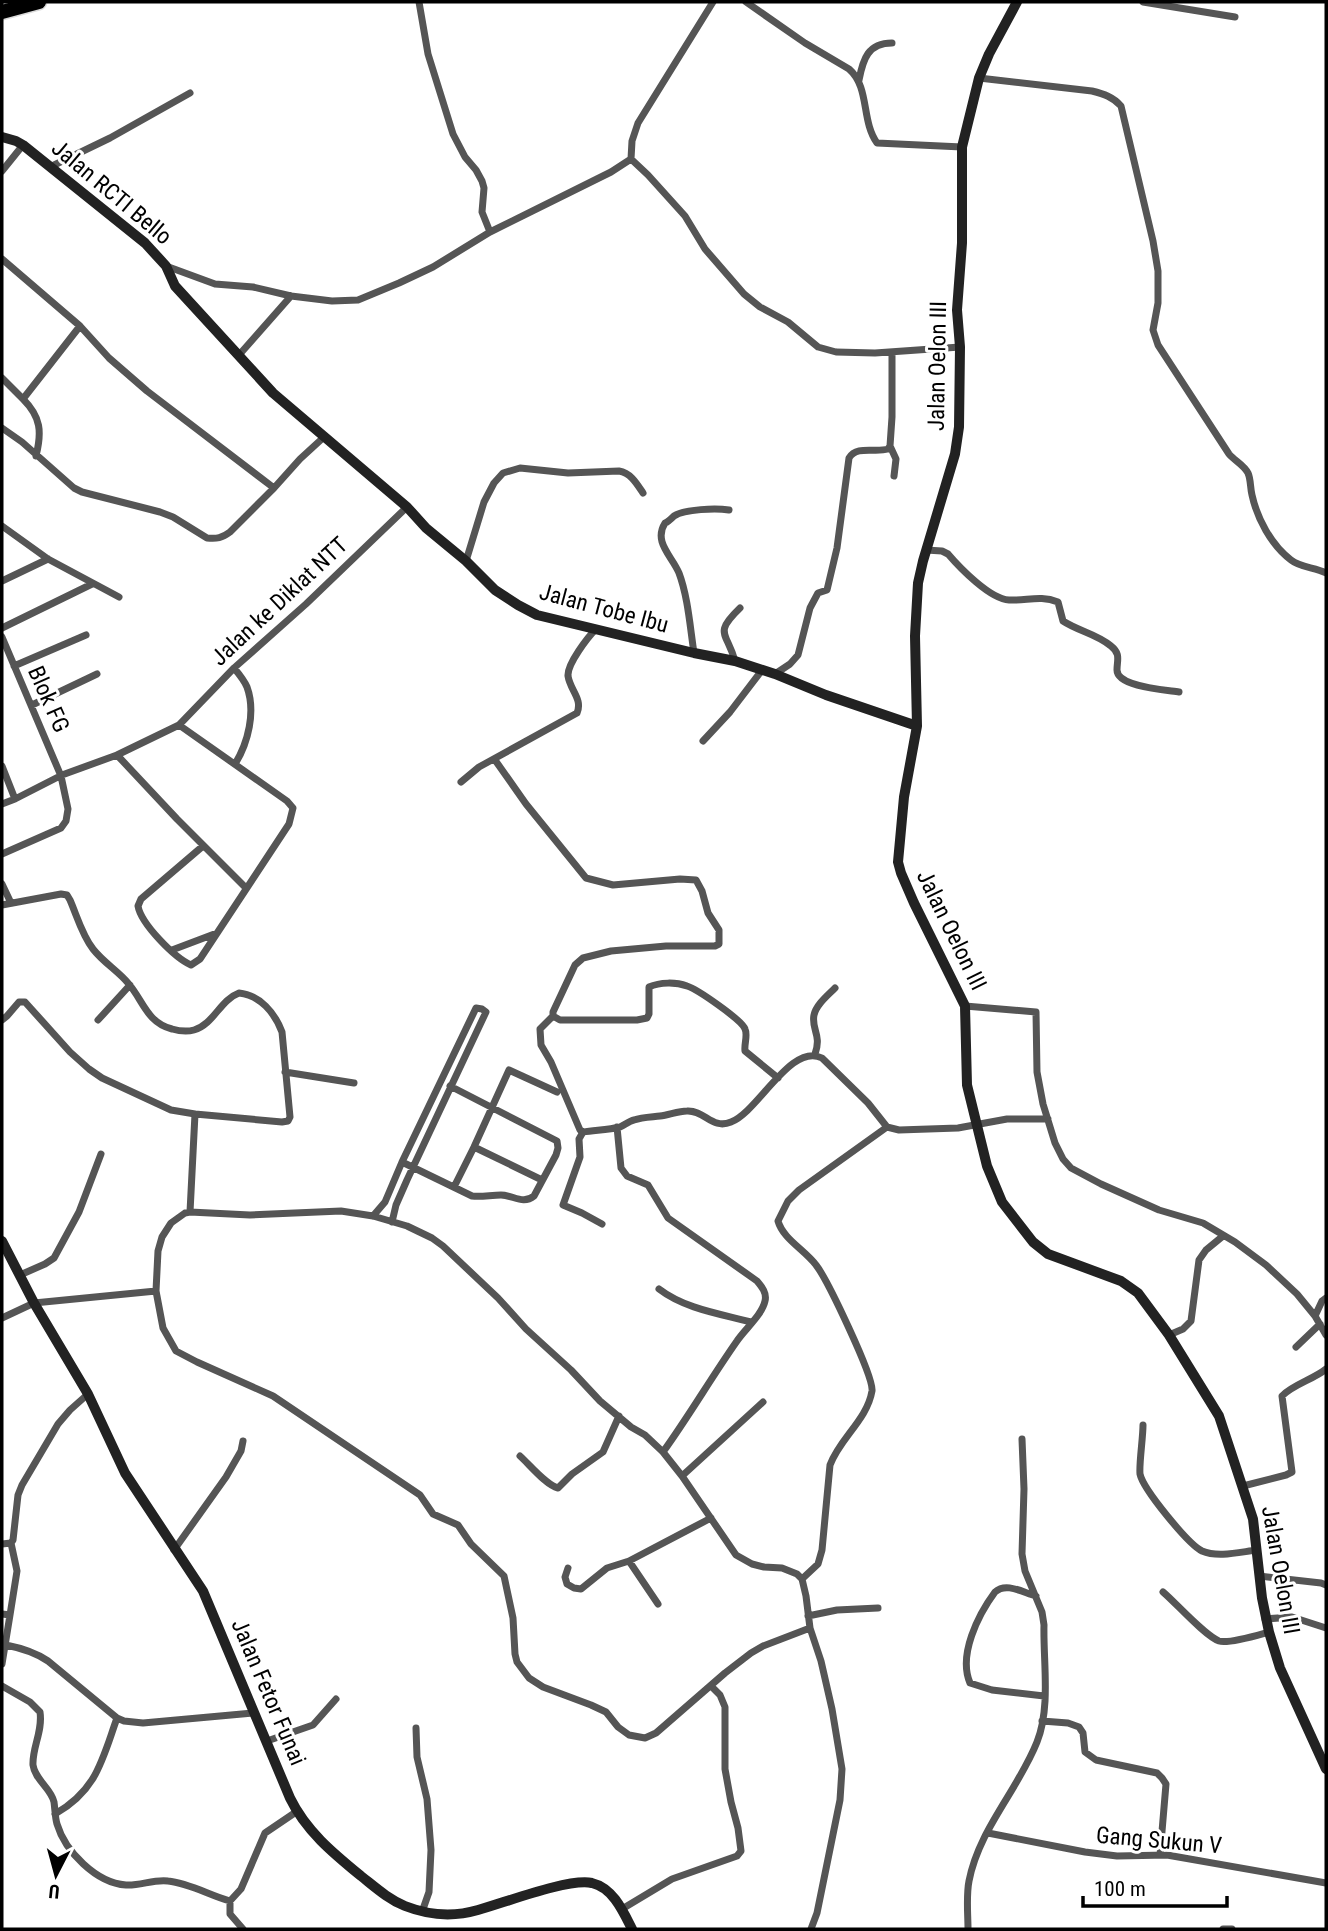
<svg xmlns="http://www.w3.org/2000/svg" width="1328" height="1931" font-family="'Roboto Condensed',sans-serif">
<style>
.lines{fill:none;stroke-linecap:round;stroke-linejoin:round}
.highway-casing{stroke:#dbdbdb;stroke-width:17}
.street{stroke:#555;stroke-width:7}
.secondary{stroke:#222;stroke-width:10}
.highway{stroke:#000;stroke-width:14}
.labels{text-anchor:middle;stroke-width:6;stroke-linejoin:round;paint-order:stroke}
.street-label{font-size:23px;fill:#000;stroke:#fff}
</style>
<rect width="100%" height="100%" fill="#fff"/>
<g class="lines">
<g class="highway-casing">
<path id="highway" d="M2,12L39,2"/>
</g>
<path class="street" d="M419,2L428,54L453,134L465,157L476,170L482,181L484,188L482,212L490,232
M713,2L638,123L632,141L631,159L648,175L685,216L705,249L744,294L760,307L788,322L818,347L836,352L875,353L960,347
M746,2L805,43L849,69C870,87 861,121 877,143L962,147
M1143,2L1235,17
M979,78L1092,91C1104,94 1113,97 1121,106L1153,241L1158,271V303L1153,330L1158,345L1229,454C1235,461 1244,465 1248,473C1251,480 1250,487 1252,495C1257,518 1271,545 1291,560C1301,568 1315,567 1326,573
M859,80C863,59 868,43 892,43
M50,167L110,138L190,93
M2,171L23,145
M2,259L80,326L23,399C41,417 42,432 36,456
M166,266L215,284L253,287L291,296L332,301L358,300L399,283L433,267L490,232L611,172L631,159
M80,326L109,358L147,391L274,488
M239,355L291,296
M2,378L23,399
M2,428L22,442L74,488L82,492L160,512L173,517L207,538C217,539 222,538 230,532L274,488L300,459L324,437
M890,446L896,459L894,476
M2,526L48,559L119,597
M926,550L942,551L948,554C960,568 990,599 1009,600C1027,601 1040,595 1058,602L1063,621C1078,631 1097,634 1111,646C1121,654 1117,660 1117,670C1117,687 1166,690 1179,692
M466,561L484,502L494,483L503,473L520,468L568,473L619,471C631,473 637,484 643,493
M2,581L48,559
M2,628L92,584
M2,637L61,776L68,809L66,821L61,828L2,854
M694,653C690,627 688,597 679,573C672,556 653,542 665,523C668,522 671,519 674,516C685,509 716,508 729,510
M735,661C727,632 713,634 740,608
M14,666L86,635
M234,668C239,674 244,680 247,687C256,712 248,743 235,764
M775,674L790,664L798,655L810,608L818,593L827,590L837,548L849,458C857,445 875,453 888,449L890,446L892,417V352
M32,705L97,674
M179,725L287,801L293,808L289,824L200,959L191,965C175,958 141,924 138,906L141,899L203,846
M703,741L730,712L762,670
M117,755L177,819L246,888
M495,760L526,804L586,878L613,885L680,879L696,880L702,891L708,913L719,930V944L715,946H666L611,951L583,958L575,965L553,1012V1016L540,1029L541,1045L551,1062L580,1130L583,1132L579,1139L580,1157L563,1205L582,1213L602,1224
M2,766L15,799
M461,782L479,767L577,713C583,699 570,690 568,676C567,664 588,637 596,629
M2,804L15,799L62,775L117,755L179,725L234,668L306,604L407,507
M2,884L11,903
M2,905L61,894L67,895L70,900C77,916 82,935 93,949C103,962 118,971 128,983C143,1000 147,1023 172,1029C179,1031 187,1032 194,1030C214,1024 220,1000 239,993C260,995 275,1013 282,1032L290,1117L288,1121L282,1122L195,1114L190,1212
M172,950L217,933
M965,1006L1036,1012L1037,1072L1043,1104L1055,1143L1063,1159L1071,1168L1101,1184L1159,1210L1203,1223L1235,1242L1266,1265L1297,1294L1315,1316L1326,1335
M553,1016L560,1020H637L647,1018L649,1014V987C660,982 676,982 687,986C697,989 742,1020 745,1029C748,1035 744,1044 745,1051L778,1078
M2,1020L7,1016L19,1002H25L70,1052L89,1069L102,1078L171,1110L195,1114
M98,1020L130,985
M815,1054C822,1035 811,1029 814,1015C816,1005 827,996 835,988
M285,1072L354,1083
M617,1127L621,1168L627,1176L648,1185L668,1218L757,1281C762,1287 767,1293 765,1301C762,1315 745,1329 737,1341C711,1378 689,1416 663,1452
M583,1132C595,1130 608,1130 620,1127C625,1125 629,1121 634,1120C642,1117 652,1117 660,1116C669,1115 678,1111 687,1111C705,1110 712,1130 731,1122C758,1112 791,1042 822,1058L868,1103L887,1127L899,1130L958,1128L1007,1119H1048
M474,1147L542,1180
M402,1162L472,1196C482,1197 491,1195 501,1195C513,1195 523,1205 534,1196L556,1155L558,1148L557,1141L450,1086
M454,1187L474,1147L509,1070L557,1092
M373,1216L385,1202L402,1162L476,1008L482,1009L486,1012L407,1180L396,1205L392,1222
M20,1275L45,1264L54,1258L79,1212L101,1154
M659,1289C685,1309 721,1314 751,1322
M156,1291L163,1328L176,1351L197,1362L273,1396L420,1495L433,1514L458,1525L471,1544L504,1576L513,1618L515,1654L517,1662L529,1678L543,1687L591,1705L606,1712L618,1727L629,1735L645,1738L656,1733L725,1673L751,1653L763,1646L810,1628
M1315,1316L1322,1301L1326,1298
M2,1318L34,1303L156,1291L158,1251L162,1237L171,1223L185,1213L190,1212L250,1215L341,1211L373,1216L407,1226L432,1238L443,1246L498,1298L526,1329L571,1370L600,1401L631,1427L645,1435L663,1452L682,1476L736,1555L752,1564L764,1567L782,1568L797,1574L802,1579L806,1596L810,1628L821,1661L832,1709L842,1769L840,1800L817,1913L811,1929
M1169,1335L1183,1329L1191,1321L1199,1260L1206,1250L1223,1236
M1296,1347L1320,1324
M1143,1425C1143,1438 1139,1463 1140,1474C1143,1489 1188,1544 1202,1551C1218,1558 1240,1552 1257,1550
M520,1456C530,1465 546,1485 558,1488L572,1474L603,1452L619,1416
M682,1476L763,1402
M1243,1486L1286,1475L1292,1472L1282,1396C1292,1385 1314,1379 1326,1369
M2,1544L11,1543L13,1540L18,1495L22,1485L58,1424L70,1410L88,1394
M174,1550L226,1477L241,1451L243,1441
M568,1568L565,1577L567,1584L574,1588L581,1589L607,1568L629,1561
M1259,1576L1321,1583L1326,1585
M802,1579L818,1564L822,1550L830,1465C840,1438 867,1420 872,1391C874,1377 827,1279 816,1265C805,1250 783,1239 778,1221L788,1201L799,1190L887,1127
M1163,1592C1175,1602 1205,1636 1219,1641C1229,1644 1258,1635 1269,1632
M1036,1596C1022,1592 1006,1582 995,1592C978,1615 958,1655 970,1683L992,1690L1044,1696
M658,1604L629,1561L711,1518
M2,1614L10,1615L2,1664
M10,1615L17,1571L11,1543
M808,1616L837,1610L878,1608
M1265,1619L1292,1617L1326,1628
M6,1645C21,1648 35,1652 48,1661L117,1718L124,1721L143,1723L253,1713
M2,1686L30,1702L40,1712C43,1731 32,1748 33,1765C35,1780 51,1788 54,1802C55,1809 55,1817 57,1824C65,1851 96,1883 126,1885C140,1886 154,1879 168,1881C189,1883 209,1895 230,1901L241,1889L265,1833L296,1812
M1042,1721L1068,1723L1079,1727L1083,1733L1085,1752L1096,1760L1157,1773L1162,1778L1166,1784L1160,1855
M416,1728L417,1757L427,1799L431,1850L429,1892L422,1912
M267,1741L313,1725L336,1699
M55,1814C97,1790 102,1760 117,1718
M988,1833L1085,1852L1117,1856L1167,1855L1326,1883
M230,1901V1914L243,1929
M622,1909L672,1879L737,1856L741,1851L738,1828L731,1802L725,1769V1707L720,1695L711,1686
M968,1929C968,1914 966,1896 969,1881C979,1829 1018,1790 1037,1742C1051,1707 1043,1661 1044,1625L1042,1612L1025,1571L1022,1554L1024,1489L1022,1439
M1223,1929H1232"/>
<path class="secondary" d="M1017,2L989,54L979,78L962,147V243L957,310L960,347L959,427L955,454L923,561L918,583L915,636L917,726L904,797L898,862L901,873L914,903L965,1006L967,1085L987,1166L1002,1202L1033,1242L1048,1254L1121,1281L1138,1293L1169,1335L1219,1416L1253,1519L1262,1598L1269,1632L1280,1668L1326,1769
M2,137L16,141L23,145L145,243L166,266L175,286L273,393L407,507L426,528L466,561L495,590L518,605L537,615L694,653L735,661L775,674L826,695L917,726
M2,1241L34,1303L88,1394L125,1473L203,1591L290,1798C306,1831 333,1853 361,1876C375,1887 388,1899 405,1906C428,1915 454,1917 478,1910C504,1903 568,1878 592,1883C613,1888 623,1911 632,1929"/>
<use href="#highway" class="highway"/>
</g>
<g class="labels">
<g class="street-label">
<text transform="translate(112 192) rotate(40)" y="8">Jalan RCTI Bello</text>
<text transform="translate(937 366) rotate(-89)" y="8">Jalan Oelon III</text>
<text transform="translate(279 601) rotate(-43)" y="8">Jalan ke Diklat NTT</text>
<text transform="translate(604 608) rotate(15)" y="8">Jalan Tobe Ibu</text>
<text transform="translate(49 699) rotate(66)" y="8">Blok FG</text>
<text transform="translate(952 930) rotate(64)" y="8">Jalan Oelon III</text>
<text transform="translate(1281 1570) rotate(80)" y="8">Jalan Oelon III</text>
<text transform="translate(269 1692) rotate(67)" y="8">Jalan Fetor Funai</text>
<text transform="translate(1159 1840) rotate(5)" y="8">Gang Sukun V</text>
</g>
</g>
<rect width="1328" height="1931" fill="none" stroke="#000000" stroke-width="7"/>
<g transform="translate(56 1875) rotate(186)" stroke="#ffffff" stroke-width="5" paint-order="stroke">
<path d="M0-5L12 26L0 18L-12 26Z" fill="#000000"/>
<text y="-10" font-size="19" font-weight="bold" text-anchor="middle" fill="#000000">U</text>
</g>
<path d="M1083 1896v10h144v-10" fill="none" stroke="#000000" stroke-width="3.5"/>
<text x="1094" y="1896" font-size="21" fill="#000000" stroke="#ffffff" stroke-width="5" paint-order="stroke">100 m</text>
</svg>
